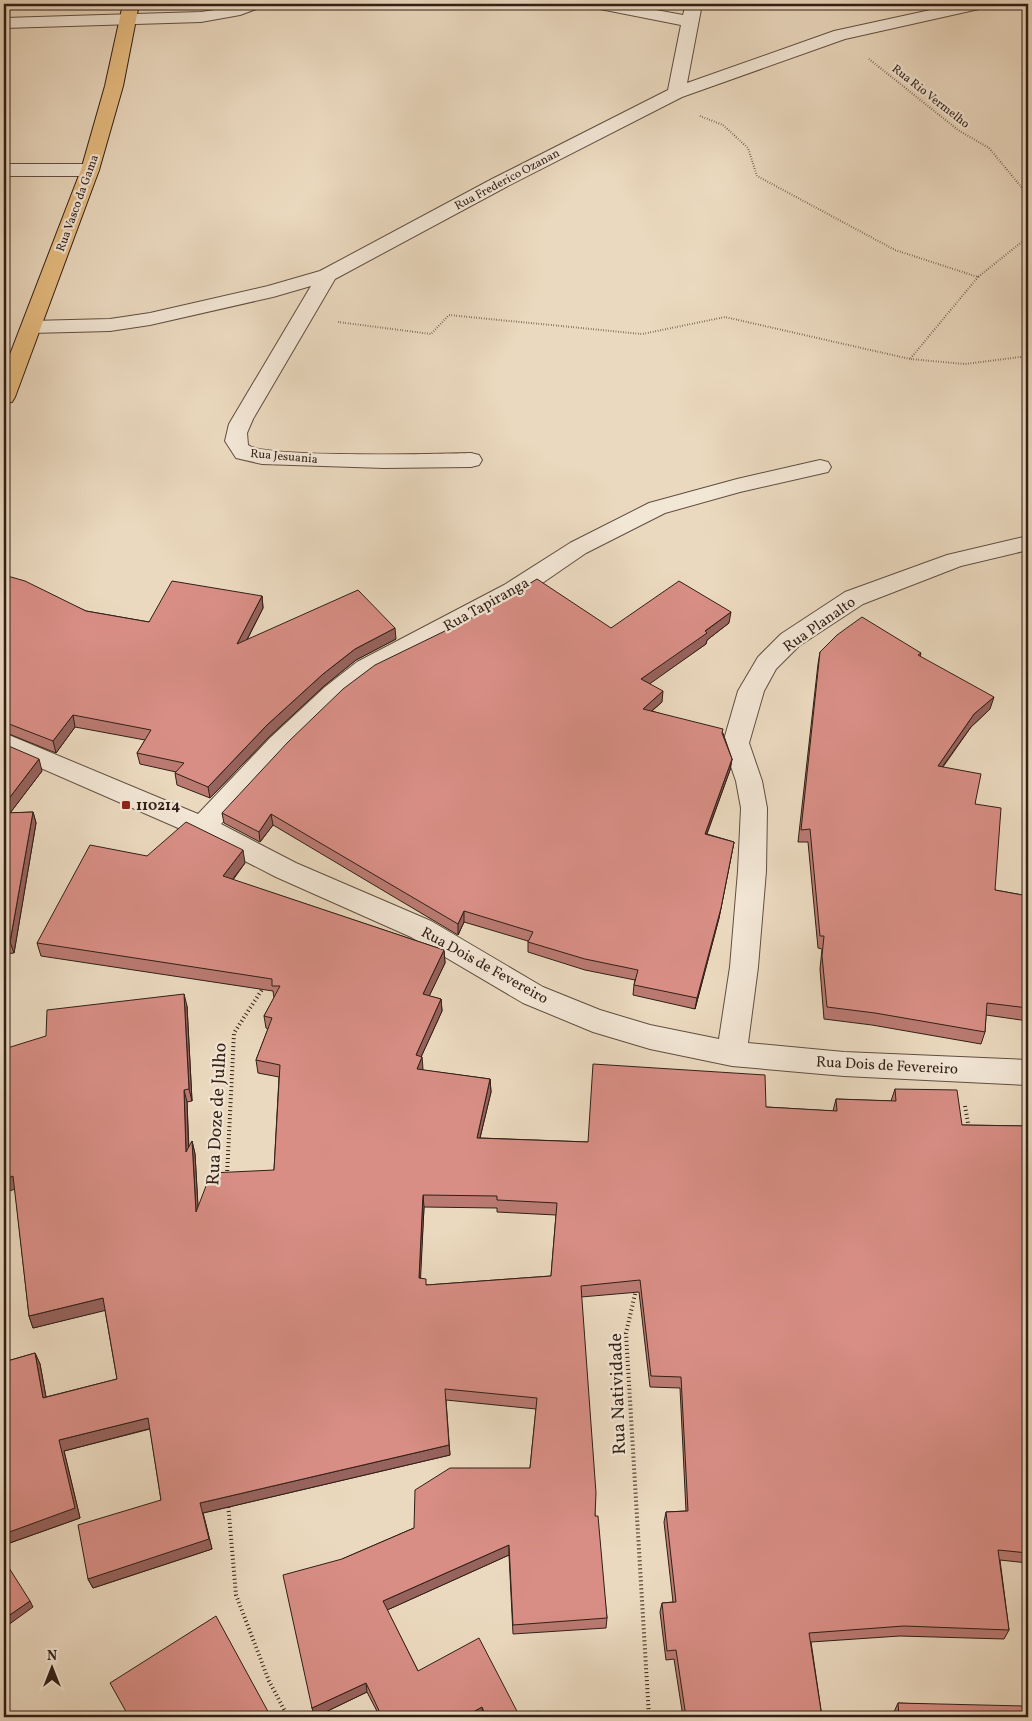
<svg xmlns="http://www.w3.org/2000/svg" width="1032" height="1721" font-family="Vollkorn,serif">
<style>
.lines{fill:none;stroke-linecap:round;stroke-linejoin:round}
.minor-casing{stroke:#604e40;stroke-width:2}
.major-casing{stroke:#311f16;stroke-width:2}
.path-far1{stroke:#311f16;stroke-width:2;stroke-dasharray:0.5 2;stroke-linecap:butt}
.path{stroke:#311f16;stroke-width:4;stroke-dasharray:1 3;stroke-linecap:butt}
.minor{fill:#f2e6d5;fill-rule:evenodd}
.major{fill:#e6bc80;fill-rule:evenodd}
.wall{fill:#ba7a72;stroke:#311f16;fill-rule:evenodd}
.shaded-wall{fill:#97635d;stroke:#311f16}
.building{fill:#d88e85;stroke:#311f16;fill-rule:evenodd}
.poi-dot{fill:#8f2418;stroke:#f2e6d5;stroke-width:2}
.labels{text-anchor:middle;stroke-width:4.5;stroke-linejoin:round;paint-order:stroke}
.far-street-label{font-size:12px;fill:#311f16;stroke:#f2e6d5}
.street-label{font-size:15px;fill:#311f16;stroke:#f2e6d5}
.poi-label{font-size:15px;font-weight:bold;fill:#311f16;stroke:#f2e6d5;text-anchor:start}
.near-street-label{font-size:18px;fill:#311f16;stroke:#f2e6d5}
</style>
<rect width="100%" height="100%" fill="#ebd9bf"/>
<filter id="stains"><feTurbulence type="fractalNoise" baseFrequency=".004" numOctaves="4"/><feColorMatrix values="0 0 0 0 .2 0 0 0 0 .09 0 0 0 0 .02 0 0 0 .5 -.17"/></filter>
<radialGradient id="worn" r=".72"><stop offset=".6" stop-color="#630" stop-opacity="0"/><stop offset="1" stop-color="#630" stop-opacity=".3"/></radialGradient>
<g class="lines">
<g class="minor-casing">
<path id="minor" d="M240,4H261L259,8L240,15L201,22L4,28V18L201,12L228,8Z
M592,4H624L683,15L686,4H702L687,83L834,31L958,4H987L985,8L979,9L845,39L682,97L506,187L335,279L253,419L247,433L248,445C264,458 439,454 471,453L479,455L482,460L479,465L471,467L384,468L262,464L236,458L225,441L229,424L311,286L273,297L150,325L110,331L31,333L24,331L21,327L24,323L31,321L110,319L150,313L268,286L320,271L492,179L668,90L681,25L600,9L594,8Z
M4,164H90L97,166L99,170L97,174L90,176H4Z
M820,460L828,462L831,467L828,472L740,492L665,513L586,553L522,597L375,674L343,699L288,752L221,824L296,863L431,921L543,987L600,1010L650,1025L719,1039L730,967L738,871L741,808L736,781L723,743L738,691L758,657L781,634L845,592L947,555L1028,536V550L961,566L863,604L799,646L776,669L764,691L749,743L762,781L767,808L766,871L758,967L748,1043L844,1052L1028,1060V1085L844,1076L732,1066L650,1049L593,1032L523,1003L411,937L276,877L192,834L4,752V733L198,814L270,738L325,687L357,662L504,585L570,543L649,503L737,479Z"/>
</g>
<g class="major-casing">
<path id="major" d="M123,4H139L123,86L99,170L15,397L12,402L4,403V370L81,170L105,86Z"/>
</g>
<path class="path-far1" d="M869,59L958,130L989,148L1028,195
M700,116L723,125L748,148L757,176L895,250L978,277L1028,237
M978,277L910,359L965,364L1028,356
M338,322L431,334L449,315L642,334L725,317L910,359"/>
<path class="path" d="M965,1106L969,1129
M227,1175L234,1033L263,988
M636,1290L626,1333L649,1717
M228,1503L236,1595L269,1681L288,1717"/>
<use href="#minor" class="minor"/>
<use href="#major" class="major"/>
</g>
<path class="wall" d="M4,575L86,611L149,622L262,596L263,608L247,640L396,639L356,660L324,686L269,737L210,798L177,785L175,773L176,772L140,764L137,753L145,740L75,727L56,753L4,732Z
M729,623L707,640L706,644L649,683L662,702L652,711L723,733L732,759L730,770L707,834L734,842L732,852L719,918L695,1009L633,995L634,985L635,980L585,970L528,952V941L464,922L458,935L273,825L260,842L224,823L222,813L611,628Z
M820,652L921,653L920,657L990,709L971,727L943,767L975,804L995,890L1028,896V1021L986,1015L985,1032L981,1044L872,1025L824,1019L820,969L822,949L818,948L808,842H798L818,664Z
M4,744L42,771L10,813L33,812L36,823L14,953L4,954Z
M147,856L245,863L233,880L444,950L445,963L429,996L441,999L442,1011L421,1057L422,1070L490,1079L491,1092L480,1138L588,1142L766,1107L833,1111L836,1099L891,1101L895,1089L962,1125L1028,1126V1563L1000,1560L1009,1630L1004,1639L900,1636L811,1642L822,1717H683L674,1659L666,1660L660,1612L662,1603L673,1602L664,1522L666,1512L686,1511L680,1388L650,1387L639,1292L581,1297L595,1516L607,1618L606,1628L513,1634L509,1555L387,1610L418,1671L520,1717H483V1716L480,1717H380L367,1692L315,1717L312,1708L342,1559L414,1528L530,1468L536,1409L446,1400L450,1455L203,1513L212,1549L93,1588L88,1579L161,1500L150,1429L64,1451L80,1518L4,1545V1362L35,1353L40,1364L46,1397L117,1379L105,1310L33,1328L29,1316L15,1190L187,1006L192,1101L187,1102L189,1148L192,1141L195,1154L198,1207L274,1170L279,1077L258,1073L256,1060L268,1029L266,1028L264,1016L274,998L273,991L41,956L37,943ZM424,1207L497,1208V1212L556,1215L551,1276L427,1285L420,1278Z
M898,1703L1023,1709L1028,1717H894V1712Z"/>
<path class="shaded-wall" d="M262,596L263,608L239,655L237,644Z
M731,612L729,623L707,640L706,644L641,690V679Z
M395,628L396,639L356,660L324,686L269,737L210,798L208,787L267,725L323,674L355,649Z
M663,691L662,702L642,719L643,709Z
M994,697L990,709L971,727L934,778L938,766L974,714Z
M73,715L75,727L56,753L53,741Z
M39,759L42,771L4,821V805Z
M732,759L730,770L703,844L705,834Z
M33,812L36,823L14,953L10,942Z
M271,814L273,825L260,842L259,832Z
M734,842L719,918L695,1009L697,998Z
M243,850L245,863L225,889L223,876Z
M464,911V922L458,935V924Z
M444,950L445,963L424,1007L423,994Z
M184,994L187,1006L192,1101L189,1089Z
M441,999L442,1011L416,1068V1055Z
M422,1057L423,1069L418,1082L417,1069Z
M490,1079L491,1092L477,1150V1138Z
M184,1090L187,1102L189,1164L186,1152Z
M192,1141L195,1154L199,1224L196,1212Z
M13,1176L18,1188L4,1193V1180Z
M423,1195L424,1207L420,1290L419,1278Z
M103,1298L107,1310L33,1328L29,1316Z
M35,1353L40,1364L48,1408L43,1398Z
M148,1418L152,1428L64,1451L80,1518L4,1545V1534L59,1440Z
M449,1445L450,1455L203,1513L212,1549L93,1588L88,1579L200,1503Z
M509,1545V1555L385,1611L383,1601Z
M30,1601L33,1607L4,1628V1619Z
M366,1683L367,1692L315,1717L312,1708Z
M482,1707L483,1716L480,1717H464Z"/>
<path class="building" d="M4,575L25,581L86,611L149,622L172,581L262,596L237,644L358,590L395,628L355,649L323,674L267,725L208,787L175,773L184,763L137,753L151,730L73,715L53,741L4,722Z
M537,579L611,628L679,581L731,612L705,631L707,633L641,679L663,691L643,709L723,729L722,733L732,759L705,834L734,842L721,908L697,998L634,985L638,970L585,959L528,942L533,932L464,911L458,924L271,814L259,832L222,813L288,742L343,689L375,665L484,612Z
M862,617L921,653L918,655L994,697L974,714L938,766L981,774L975,804L1001,808L995,890L1028,896V1008L987,1003L985,1032L875,1013L827,1007L822,956L824,936H820L810,829L801,830L820,652L837,635Z
M4,744L39,759L4,805Z
M33,812L10,942L4,943V813Z
M186,822L243,850L223,876L444,950L423,994L441,999L416,1055L422,1057L417,1069L490,1079L477,1138L588,1142L593,1064L765,1075L766,1107L837,1111L836,1099L896,1101L895,1089L957,1090L962,1125L1028,1126V1553L998,1550L1009,1630L904,1626L809,1633L822,1717H686L676,1650L667,1651L662,1603L676,1602L666,1512L688,1511L681,1377L651,1376L640,1280L581,1286L596,1493L595,1516H598L607,1618L513,1625L509,1545L383,1601L418,1671L479,1638L520,1717H486L482,1707L464,1717H382L366,1683L312,1708L283,1575L342,1559L414,1528L415,1490L450,1468H530L537,1398L445,1389L449,1445L200,1503L209,1539L88,1579L78,1525L161,1500L148,1418L59,1440L75,1508L4,1534V1362L35,1353L43,1398L117,1379L103,1298L29,1316L13,1176L4,1180V1049L46,1036L47,1010L184,994L189,1089L184,1090L186,1152L192,1141L196,1212L211,1173L274,1170L280,1065L256,1060L272,1018L264,1016L280,986H272V979L37,943L90,845L147,856ZM423,1195L497,1196V1200L557,1203L551,1276L426,1285V1279L419,1278Z
M4,1560L30,1601L4,1619Z
M216,1616L271,1717H129L110,1683Z
M898,1703L1023,1706V1709H1028V1717H899Z
M4,1710L13,1717H4Z
M538,1711L541,1717H521Z"/>
<rect class="poi-dot" x="121" y="800" width="10" height="10" rx="2.5"/>
<g class="labels">
<g class="far-street-label">
<text transform="translate(931 96) rotate(38)" y="4">Rua Rio Vermelho</text>
<text transform="translate(507 179) rotate(-28)" y="4">Rua Frederico Ozanan</text>
<text transform="translate(77 203) rotate(-70)" y="4">Rua Vasco da Gama</text>
<text transform="translate(284 456) rotate(5)" y="4">Rua Jesuania</text>
</g>
<g class="street-label">
<text transform="translate(486 604) rotate(-29)" y="5">Rua Tapiranga</text>
<text transform="translate(819 624) rotate(-35)" y="5">Rua Planalto</text>
<text transform="translate(485 965) rotate(29)" y="5">Rua Dois de Fevereiro</text>
<text transform="translate(887 1065) rotate(3)" y="5">Rua Dois de Fevereiro</text>
</g>
<g class="poi-label">
<text x="136" y="810">110214</text>
</g>
<g class="near-street-label">
<text transform="translate(216 1114) rotate(-87)" y="6">Rua Doze de Julho</text>
<text transform="translate(617 1394) rotate(-92)" y="6">Rua Natividade</text>
</g>
</g>
<rect width="1032" height="1721" fill="none" stroke="#ebd9bf" stroke-width="20"/>
<rect x="5" y="5" width="1022" height="1711" fill="none" stroke="#311f16" stroke-width="2.5"/>
<rect x="10" y="10" width="1012" height="1701" fill="none" stroke="#311f16"/>
<g transform="translate(52 1668)" stroke="#f2e6d5" stroke-width="4" paint-order="stroke">
<path d="M0-4L9 19L0 12L-9 19Z" fill="#311f16"/>
<text y="-8" font-size="14" font-weight="bold" text-anchor="middle" fill="#311f16">N</text>
</g>
<rect width="100%" height="100%" filter="url(#stains)"/>
<rect width="100%" height="100%" fill="url(#worn)"/>
</svg>
